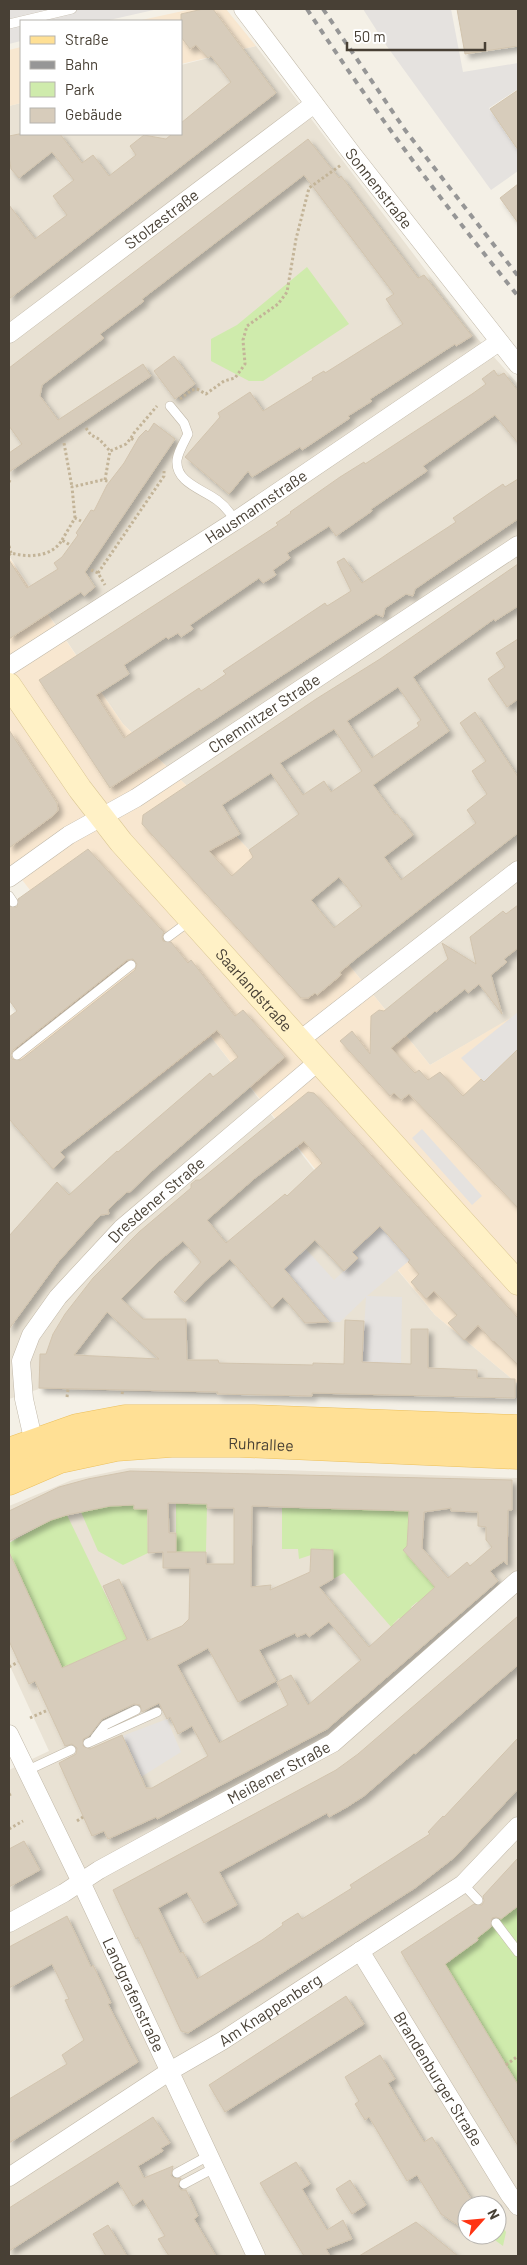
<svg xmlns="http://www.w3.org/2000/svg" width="527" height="2265" font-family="Barlow,sans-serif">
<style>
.residential{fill:#e9e2d4;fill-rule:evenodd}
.commercial{fill:#f8e7d0}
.green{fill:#cfebac}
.parking{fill:#e5e2df}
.building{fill:#d7ccbb;stroke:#d2c4ae;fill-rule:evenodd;filter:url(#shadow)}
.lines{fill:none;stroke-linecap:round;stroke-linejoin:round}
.lane-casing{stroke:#c1b8a8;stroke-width:10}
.street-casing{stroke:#c1b8a8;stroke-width:19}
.secondary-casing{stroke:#dbc795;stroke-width:25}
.primary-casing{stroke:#ecc05d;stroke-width:29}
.path{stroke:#c3b498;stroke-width:3;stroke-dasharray:2.5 2.5;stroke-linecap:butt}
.lane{stroke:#fff;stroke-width:9}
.street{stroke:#fff;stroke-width:18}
.secondary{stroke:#fff1c6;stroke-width:24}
.primary{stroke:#ffe095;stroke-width:28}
.rail{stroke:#969696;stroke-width:4;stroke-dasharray:6 6;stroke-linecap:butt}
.labels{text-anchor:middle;stroke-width:4;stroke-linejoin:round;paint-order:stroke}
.street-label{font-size:16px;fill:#484035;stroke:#fff}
</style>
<defs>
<filter id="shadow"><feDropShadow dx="4.5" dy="4.5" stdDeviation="2.5" flood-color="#0004"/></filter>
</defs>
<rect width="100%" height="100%" fill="#f4f0e6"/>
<path class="residential" d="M256,46L477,338L518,384V1019L515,1016L430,1065L308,914L217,815L123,724L9,556V106L21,103V134H181V65Z
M211,1037L311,1166L435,1315L518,1384V1398L436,1396L352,1398L39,1389L9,1399V1060L72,1143Z
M129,1468L283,1470L518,1478V2256H9V1770L49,1751L9,1664V1506L72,1480ZM467,2205H497V2235H467Z"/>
<path class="commercial" d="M192,9H226L256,46L181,64V21H137Z
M21,47V103L9,106V50Z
M9,557L123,724L217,815L308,914L430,1065L514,1016L518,1020V1384L435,1315L312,1165L211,1037L72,1143L9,1060V1047L99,979L9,863Z"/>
<path class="green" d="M307,267L349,324L263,381H249L211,361V339L237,325Z
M122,1503L123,1505H147L148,1553L123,1565L98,1551L81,1512Z
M176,1503L207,1504L206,1552H176Z
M282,1508L409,1511L431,1582L437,1589L432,1590L420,1604L417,1602L411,1607L413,1610L401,1620L399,1618L393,1624L394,1626L392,1628L344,1573L333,1579L332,1550L311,1549V1555L299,1559L298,1549H282Z
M67,1515L127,1639L62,1668L13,1561L9,1563V1543L51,1520Z
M518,1905V2085L453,1978L442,1966L451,1961L447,1956L463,1950L478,1941L476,1937L511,1908L514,1910Z
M497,2218L506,2232L503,2246L488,2235H497Z"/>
<path class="parking" d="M9,9H158L105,21H21V41L9,44Z
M363,9H451L463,72L518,63V89L489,108L518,151V171L491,190L386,45Z
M518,1012V1049L484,1082L461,1058Z
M422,1129L482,1196L472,1205L412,1138Z
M382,1225L410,1260L367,1296L402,1297L401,1363L362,1362L366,1297L340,1322H329L284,1269L305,1248L334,1280L357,1259L352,1252Z
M167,1719L181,1752L141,1777L122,1736Z"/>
<path class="building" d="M203,9H213L276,93L9,299V205L35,239L67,215L53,196L74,180L52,152L19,178L11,169L9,157V136L19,134H60L82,163L93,155L109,176L136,155L130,146L144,135L166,139L172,134H181V123L231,82L211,56L208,58L196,45L190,49L181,37V14Z
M457,9H518V46L465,54Z
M518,90V150L490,109Z
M308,139L339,178L341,176L418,278L424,275L472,336L456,346L455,344L370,399L372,401L348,416L350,418L302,450L300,447L252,477L248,471L229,494L185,457L220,417L218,413L250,392L263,411L313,380L312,378L324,371L325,373L403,324L386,299L394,294L304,175L142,299L144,301L100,334L104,338L42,385L40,396L58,420L143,364L151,376L9,472V453L22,444L9,426V368Z
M518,184V223L500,198Z
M174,356L195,384L175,399L154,371Z
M494,370L498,376L504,373L518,391V443L495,415L423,466L427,471L371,509L372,511L336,536L329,526L287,553L290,558L273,570L276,575L263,583L259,578L190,625L193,629L181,637L178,633L168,639L166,637L124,665L129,674L96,695L124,738L199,688L201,691L226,674L223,671L325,603L327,606L351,591L337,562L344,558L362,583L456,522L453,518L491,492L503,484L505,487L518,479V519L415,589L413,596L406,594L385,608L383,617L376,614L110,788L39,680L278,525L276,523L291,513L290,512L340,477L364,462L365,464L472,394L486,384L482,379Z
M154,423L175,439L85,572L95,587L84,596L81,592L9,639V560L27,588L58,569L54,563L62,557L78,535L76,533L82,524L91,510L94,511L107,485L124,463L139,437L146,430L148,432Z
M518,564V606L495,621L494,619L413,677L449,731L373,785L395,815L397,814L413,835L384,857L401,880L476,823L467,810L487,794L472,771L486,761L460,723L475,712L518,777V833L358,957L340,972L341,975L317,995L315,993L308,998H301L142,824L143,815L316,699L380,659ZM398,687L421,720L417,723L419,726L372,758L347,721ZM334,729L362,771L331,792L324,781L303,795L280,763ZM271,773L299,814L249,850L253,857L232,876L209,851L240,834L222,805ZM339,877L362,906L334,928L311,900Z
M518,639V699L507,707L488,679L505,667L496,653Z
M9,730L57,803L58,810L54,815L9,848Z
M88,849L160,928L164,932L162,937L163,941L171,942L188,963L191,960L235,1016L243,1010L285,1057L153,1170L130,1192H127L118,1200L108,1210L109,1214L101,1215L93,1223L58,1262L9,1329V1236L57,1182L69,1195L117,1151L118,1152L210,1073L213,1077L238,1057L217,1030L60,1152L65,1157L53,1169L9,1119V1017L17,1011L9,1000V906L17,907L18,899ZM133,959L137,964L135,970L21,1060L12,1059L11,1055L13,1050L127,960Z
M518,905V948L504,959L507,962L491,975L502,1014L479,984L468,993L465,989L436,1012L435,1011L391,1048L415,1073L419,1070L428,1080L440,1072L463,1096L481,1079L484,1082L518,1049V1208L409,1094L401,1100L394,1093L390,1096L340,1041L352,1031L370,1054L371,1016L379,1010L384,1011L448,959L442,943L476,964L470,937L503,911L506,914Z
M308,1092L314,1093L353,1135L518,1318V1365L494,1341L493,1342L478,1325L464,1340L448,1323L457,1315L434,1291L426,1299L411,1282L419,1274L408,1262L410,1260L380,1226L352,1252L358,1258L344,1271L315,1240L284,1269L329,1322L305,1323L283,1297L272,1308L230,1259L205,1281L185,1302L174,1292L201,1262L183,1241L160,1260L121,1299L143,1319H186L187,1360H218L219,1363L313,1365V1363L344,1364L345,1320L364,1321L362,1362L411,1364V1329H428V1368L477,1370V1378L515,1379V1398L312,1393V1396L217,1394L218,1392L39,1388L40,1354H46L53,1334L65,1314L93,1278L139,1232L191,1188V1184L196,1180H200ZM304,1141L322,1163L287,1196L285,1194L226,1243L207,1220L255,1178ZM107,1312L159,1359L74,1355Z
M130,1471L512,1480V1510H508L507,1565L504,1561L490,1571L498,1581L327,1729L157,1819L156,1817L108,1839L104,1831L92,1836L59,1763L76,1754L77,1748L72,1744L65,1746L35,1681L29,1684L9,1641V1552L62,1668L127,1639L103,1586L119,1579L147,1641L182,1626L189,1619L190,1568H163V1552L148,1553V1509H134V1505L110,1506L67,1515L51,1520L9,1541V1511L59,1487L88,1479ZM168,1503L207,1504V1508H234V1564H206V1552H167H176V1533H169ZM252,1506L409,1511L407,1546L403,1550L435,1587L369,1647L319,1587L333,1579V1550L311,1549L310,1572L270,1590L271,1585L251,1587ZM451,1508V1511L478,1512V1526L486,1527V1540L492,1547L470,1566L467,1562L448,1578L422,1548L424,1512ZM329,1622L361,1660L308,1705L291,1675L277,1682L288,1705L219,1743L177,1665L208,1648L238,1702L276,1681L259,1650L295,1633L297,1637L306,1633L309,1637ZM159,1703L167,1719L170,1717L178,1734L192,1726L208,1756L152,1788H146L122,1735L90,1749L83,1746V1739L89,1736L102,1719L134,1704L140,1705L142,1712Z
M518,1616V1665L415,1754L414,1753L364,1796L347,1807L329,1817L327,1813L219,1872L237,1905L204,1923L187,1892L158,1908L180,1953L183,1952L197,1979L262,1940L283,1925L282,1923L298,1913L302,1919L352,1888L350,1885L430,1834L428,1832L443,1816L444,1817L518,1738V1789L455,1857L415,1888L191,2031L188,2033L181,2031L138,1937L136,1939L113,1890L336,1770L358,1754Z
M24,1841L40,1870L9,1887V1849Z
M518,1858V1906L501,1919L496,1917L492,1918L491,1927L477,1938L478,1940L445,1964L518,2085V2146L401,1952L474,1904L482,1905L484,1901L483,1896Z
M67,1916L91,1967L93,1965L111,2003L108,2004L138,2062L9,2143V2099L67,2064L62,2055L84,2040L65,2000L69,1999L52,1964L9,1988V1947Z
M346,1996L364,2024L225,2112L209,2085Z
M380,2055L395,2079L388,2083L424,2142L432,2137L475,2205H467V2231L441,2214L417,2175L407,2181L369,2117L365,2120L355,2104L359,2101L345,2077Z
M153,2117L170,2143L161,2148L163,2151L138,2166L144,2178L173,2166L171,2176L176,2179L181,2178L178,2186L181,2190H186L198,2216L194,2219L216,2256H169L158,2239L165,2236L143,2199L133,2206L118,2181L9,2251V2208Z
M296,2162L310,2184L302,2189L327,2230L343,2220L352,2239L326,2249L330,2256H304L260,2183Z
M350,2180L366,2205L352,2214L336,2189Z
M416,2222L458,2256H359Z
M108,2225L127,2256H106L93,2234Z"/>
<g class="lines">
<g class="lane-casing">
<path id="lane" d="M9,24L72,9
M170,406L184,423L188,434C184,442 178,452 177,460C175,482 202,489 217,500C225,506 230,512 235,521
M9,896L13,902
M168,937L191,920
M17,1055L131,965
M95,1738L105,1725L136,1710
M88,1743L157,1712
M26,1771L71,1750
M463,1884L478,1900
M496,1923L518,1952
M177,2173L210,2155
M184,2184L216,2167"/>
</g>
<g class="street-casing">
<g id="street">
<path id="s1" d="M243,9L353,155L518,365"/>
<path id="s2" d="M9,334L314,104"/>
<path id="s3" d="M9,666L235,521L499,342"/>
<path id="s4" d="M9,878L69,835L136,798L518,545"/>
<path d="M300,1040L518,870"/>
<path id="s5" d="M34,1443L24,1399L21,1361L31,1335L58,1297L122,1228L319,1061"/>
<path id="s6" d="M9,1734L81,1882L256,2256"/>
<path id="s7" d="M9,1923L64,1893L99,1870L163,1835L333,1743L518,1580"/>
<path id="s8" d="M360,1951L509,2194L518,2206"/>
<path id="s9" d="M9,2177L170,2071L222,2041L463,1884L518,1826"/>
</g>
</g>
<g class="secondary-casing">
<g id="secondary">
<path id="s10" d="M9,685L80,789L121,842L518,1283"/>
</g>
</g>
<g class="primary-casing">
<g id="primary">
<path d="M9,1452L77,1428L125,1419H254L518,1429"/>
<path id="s11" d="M9,1481L60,1459L116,1447L171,1443H240L518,1455"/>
</g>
</g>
<path class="path" d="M180,399L192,390L197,389L206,394L224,381L235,378L245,364L243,340L247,326L278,304L287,292L296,239L309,188L341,165
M86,428L91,435L99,439L110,451
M131,438L134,433L157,406
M64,443L72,487
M105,480L110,451L126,444L131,438L135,441
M9,482L10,480
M75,518L72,487L102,480L108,481
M62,540L75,518L81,521
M9,546L11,553
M9,555L11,553C29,558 52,557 62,540L70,545
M91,570L98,573L105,585
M98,573L164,476V471
M122,1394L123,1390
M67,1397L68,1389
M9,1667L18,1662
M30,1718L48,1710
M9,1795L11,1794
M77,1821L83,1817
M9,1829L23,1821
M506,2065L518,2056"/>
<use href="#lane" class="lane"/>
<use href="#street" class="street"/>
<use href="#secondary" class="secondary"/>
<use href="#primary" class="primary"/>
<path class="rail" d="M307,9C373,110 442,202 518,296
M323,9L405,130L518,276"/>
</g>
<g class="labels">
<g class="street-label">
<text dy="6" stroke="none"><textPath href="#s1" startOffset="225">Sonnenstraße</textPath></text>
<text dy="6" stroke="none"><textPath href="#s2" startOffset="191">Stolzestraße</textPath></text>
<text dy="6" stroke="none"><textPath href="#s3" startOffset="294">Hausmannstraße</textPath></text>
<text dy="6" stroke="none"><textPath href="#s4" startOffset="304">Chemnitzer Straße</textPath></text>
<text dy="6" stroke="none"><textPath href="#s10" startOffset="392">Saarlandstraße</textPath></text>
<text dy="6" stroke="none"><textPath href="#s5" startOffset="296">Dresdener Straße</textPath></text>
<text dy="6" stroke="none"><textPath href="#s11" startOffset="258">Ruhrallee</textPath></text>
<text dy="6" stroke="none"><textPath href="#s7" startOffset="309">Meißener Straße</textPath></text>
<text dy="6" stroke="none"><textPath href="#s6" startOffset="289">Landgrafenstraße</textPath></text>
<text dy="6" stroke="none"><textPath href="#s9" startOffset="310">Am Knappenberg</textPath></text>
<text dy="6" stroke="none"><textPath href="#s8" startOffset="150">Brandenburger Straße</textPath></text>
</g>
</g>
<rect width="527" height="2265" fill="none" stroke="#484035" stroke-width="20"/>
<rect x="20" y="20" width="162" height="115" fill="#ffffff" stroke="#b6b3ae"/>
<rect x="30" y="36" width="25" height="8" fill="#ffe095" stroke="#b6b3ae"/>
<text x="65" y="45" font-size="15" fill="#484035">Straße</text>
<rect x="30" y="61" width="25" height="8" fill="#969696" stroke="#b6b3ae"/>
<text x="65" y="70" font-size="15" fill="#484035">Bahn</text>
<rect x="30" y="82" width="25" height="15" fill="#cfebac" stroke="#b6b3ae"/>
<text x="65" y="95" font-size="15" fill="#484035">Park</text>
<rect x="30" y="108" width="25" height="15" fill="#d7ccbb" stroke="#b6b3ae"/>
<text x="65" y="120" font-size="15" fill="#484035">Gebäude</text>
<g transform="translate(482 2220) rotate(63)"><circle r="24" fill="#ffffff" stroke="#b6b3ae"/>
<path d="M0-4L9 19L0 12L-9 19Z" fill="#ff3413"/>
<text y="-8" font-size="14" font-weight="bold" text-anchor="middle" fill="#484035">N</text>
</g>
<path d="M347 42v8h138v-8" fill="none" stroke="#484035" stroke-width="2.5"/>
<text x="354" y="42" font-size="15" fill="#484035" stroke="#ffffff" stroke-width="4" paint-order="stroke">50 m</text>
</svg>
